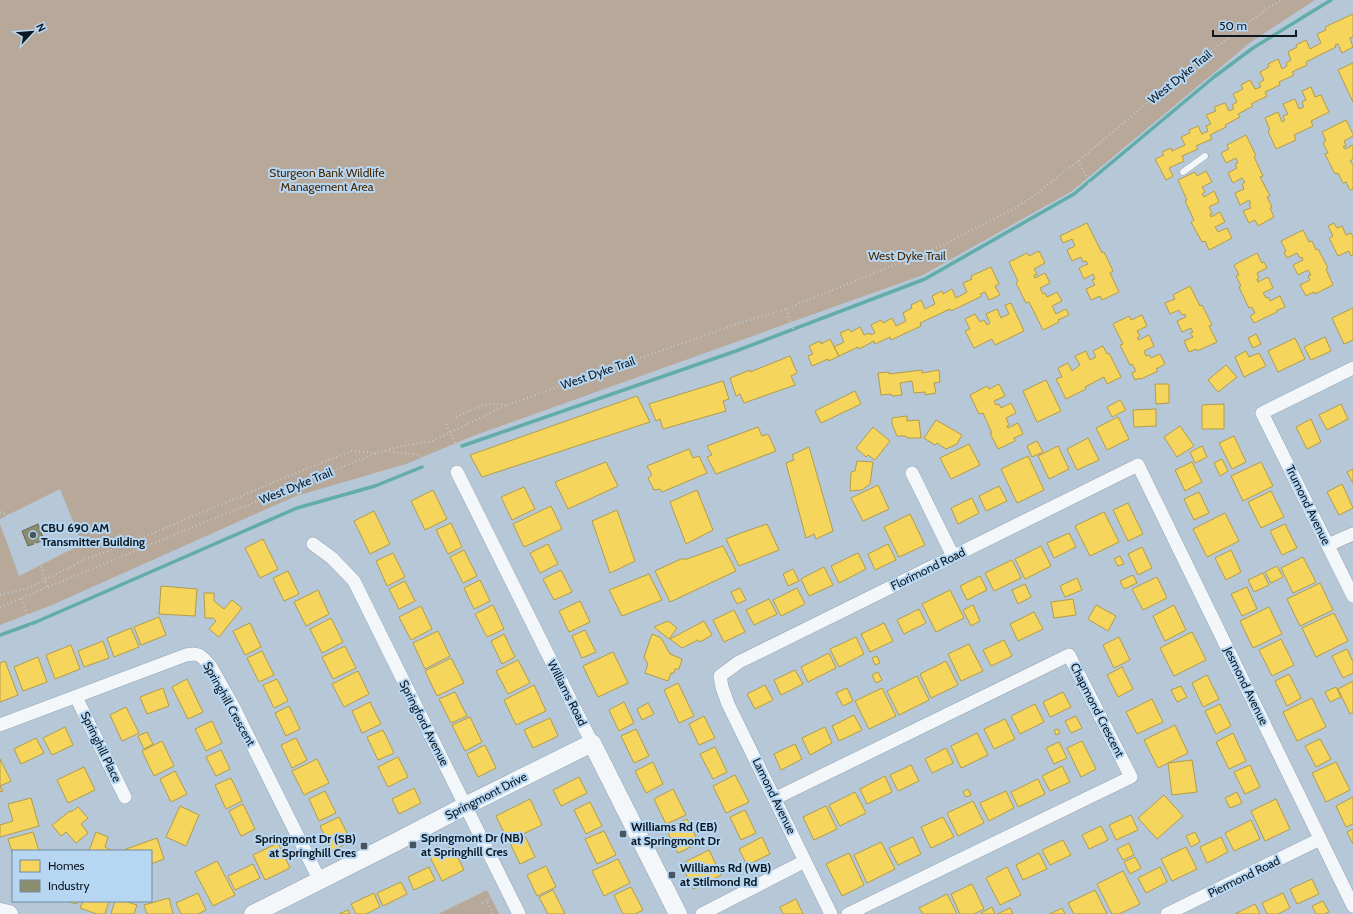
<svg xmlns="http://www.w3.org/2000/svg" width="1353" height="914" font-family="Cabin,sans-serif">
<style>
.green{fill:#b7a89a}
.homes{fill:#f6d55c;stroke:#b09c4b}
.industry{fill:#8c8c6e;stroke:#666957}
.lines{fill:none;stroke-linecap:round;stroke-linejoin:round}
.stream{stroke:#62aca9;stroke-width:3.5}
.lane-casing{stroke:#96a4b0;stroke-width:7}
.street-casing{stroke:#96a4b0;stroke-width:14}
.secondary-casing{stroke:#96a4b0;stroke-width:19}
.path{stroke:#c4c9cd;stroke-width:2;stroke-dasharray:1 3;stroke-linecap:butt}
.lane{stroke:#f4f7f9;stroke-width:6}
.street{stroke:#f4f7f9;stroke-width:13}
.secondary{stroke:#f4f7f9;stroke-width:18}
.poi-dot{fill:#485662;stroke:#b6d6f2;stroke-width:1.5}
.labels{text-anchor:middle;stroke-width:4;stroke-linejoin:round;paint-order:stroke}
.street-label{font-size:12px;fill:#0c1822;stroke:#b6d6f2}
.park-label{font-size:12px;fill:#4a2800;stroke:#b6d6f2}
.poi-label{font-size:12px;font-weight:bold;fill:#0c1822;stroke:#b6d6f2;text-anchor:start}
</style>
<rect width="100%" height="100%" fill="#b6c8d8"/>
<path class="green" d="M0,0H1315L1251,42L1072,191L923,275L473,436L406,464L296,496L52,605L0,625V524L19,576L82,544L60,489L0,519Z
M487,890L499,914H438Z"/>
<path class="homes" d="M1353,14V37L1350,38L1353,47L1342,53L1338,44L1335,45L1336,47L1306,62L1307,65L1292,72L1294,75L1279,82L1280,85L1265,92L1267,96L1251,104L1253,106L1238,114L1240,117L1225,125L1226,127L1210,135L1212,139L1196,146L1198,149L1182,156L1184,161L1169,168L1173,176L1166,180L1155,159L1164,155L1162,152L1171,148L1172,151L1185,145L1181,137L1190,133L1189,130L1198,126L1202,134L1208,131L1206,126L1211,124L1206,115L1216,111L1214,107L1225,103L1229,111L1234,109L1232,105L1237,102L1233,94L1243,89L1241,85L1250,80L1255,89L1261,87L1259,83L1264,80L1260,72L1269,67L1268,64L1278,59L1282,69L1287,66L1286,63L1291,60L1288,52L1297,47L1296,45L1306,40L1310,49L1321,43L1317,34L1326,30L1325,27Z
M1353,63V102L1338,70Z
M1311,87L1315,97L1321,95L1329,112L1311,121L1313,126L1294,135L1296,140L1276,149L1268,131L1270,130L1265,118L1278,112L1282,122L1285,120L1283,116L1288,114L1283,104L1295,99L1299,109L1304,107L1302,102L1306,100L1302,91Z
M1346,120L1353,134V136L1344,141L1346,146L1343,147L1345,149L1353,145V159L1350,161L1353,165V189L1350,190L1346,182L1343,183L1338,173L1335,174L1325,154L1328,153L1323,143L1326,141L1322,132Z
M1246,135L1256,156L1254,157L1263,176L1260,177L1270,196L1267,197L1272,207L1270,208L1274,217L1258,226L1255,220L1249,223L1243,211L1251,208L1249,204L1251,203L1249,200L1240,205L1235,193L1244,189L1242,184L1245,182L1242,178L1233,183L1228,173L1237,168L1235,164L1238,163L1236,158L1226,163L1221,153L1229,149L1227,145Z
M1206,171L1212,182L1202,187L1205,192L1202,194L1204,197L1214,191L1219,202L1209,207L1212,213L1210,214L1211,217L1220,212L1225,222L1215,227L1218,232L1227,228L1232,238L1209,250L1205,241L1202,242L1191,222L1194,220L1185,201L1187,200L1178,180L1195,172L1197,176Z
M1087,223L1102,253L1104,252L1113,271L1110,273L1119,292L1102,300L1100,296L1091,300L1086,289L1095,285L1092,280L1095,279L1093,274L1084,279L1079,268L1088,264L1086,261L1083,262L1081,257L1072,261L1067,250L1075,246L1072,239L1063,243L1060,236Z
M1334,223L1337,228L1342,226L1346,235L1351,233L1353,237V255L1351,256L1349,251L1338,256L1329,238L1333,236L1328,226Z
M1303,230L1309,242L1312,241L1316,250L1318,249L1328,268L1326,269L1333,285L1315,294L1314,292L1306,296L1300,285L1310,280L1308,276L1311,275L1308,270L1298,275L1293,265L1303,260L1302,257L1300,258L1297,253L1287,258L1284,252L1286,251L1281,241Z
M1039,251L1045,263L1034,269L1037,274L1034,275L1035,278L1045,273L1050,283L1040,288L1043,294L1045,293L1047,297L1057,292L1062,301L1052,306L1056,314L1066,309L1069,315L1058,320L1059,322L1043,330L1029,302L1026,303L1016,283L1018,281L1009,262L1027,253L1029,256Z
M1257,253L1262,263L1264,262L1267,268L1257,273L1259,278L1257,279L1258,282L1268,277L1273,288L1263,293L1266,298L1268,297L1270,301L1280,296L1285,307L1276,311L1277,312L1254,323L1250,316L1255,313L1252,307L1249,308L1239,287L1241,286L1236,276L1239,275L1234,265Z
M991,267L999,284L995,286L1000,295L989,300L985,292L980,294L982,296L951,311L950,309L920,323L921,326L891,340L890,337L875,344L874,341L859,349L858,347L839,356L834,347L844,342L840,333L849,329L851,332L860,327L864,335L870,333L871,335L875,333L871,325L881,320L883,323L892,318L896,326L906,321L903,313L912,308L911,305L921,300L925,309L935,304L932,296L942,291L943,294L952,289L956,298L967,292L963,283L972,279L971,276Z
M1190,286L1200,306L1202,305L1212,325L1209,326L1217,342L1197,351L1196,349L1189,352L1184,341L1193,337L1190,333L1193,332L1191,328L1182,332L1177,321L1186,317L1185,314L1182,315L1179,310L1170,314L1165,303L1175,299L1173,295Z
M1011,303L1024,331L995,345L992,339L974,348L965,331L970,329L965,319L975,314L980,322L984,320L987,325L990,323L986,314L997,309L1001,318L1009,314L1005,305Z
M1353,308V340L1344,344L1332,318Z
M1142,315L1147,326L1137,331L1140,336L1137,338L1139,340L1149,335L1154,346L1144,351L1146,356L1149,355L1151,358L1160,354L1165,364L1156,369L1158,371L1141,379L1140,378L1135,380L1132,373L1136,371L1132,364L1130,365L1120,345L1123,344L1113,324L1129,316L1131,320Z
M1256,334L1261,344L1253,348L1248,338Z
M1325,337L1331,351L1311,360L1304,347Z
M1295,338L1305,359L1278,372L1268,351Z
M830,339L839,356L829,361L828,359L812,366L808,356L813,354L809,346L820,341L821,344Z
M1103,346L1107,354L1109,353L1121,377L1107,384L1104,377L1085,387L1086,389L1066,399L1056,379L1062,377L1058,368L1068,363L1072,371L1080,365L1075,356L1086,351L1090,360L1096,357L1093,351Z
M1246,351L1249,357L1259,353L1266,366L1244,377L1235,357Z
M790,356L797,373L791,376L795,385L744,403L740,394L736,396L730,378L750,370V372Z
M1226,365L1237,377L1218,392L1208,380Z
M922,370V373L939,370L940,382L934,383L936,393L925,395V392L914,393L912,381L900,383L902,395L892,396L891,394L881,395L878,373L889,372V374Z
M1046,380L1061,411L1037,422L1023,391Z
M723,381L729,399L723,401L726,411L663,429L660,419L656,421L649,404Z
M999,384L1005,396L994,401L996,405L999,404L1001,408L1011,403L1016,413L1006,418L1009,425L1007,426L1008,428L1018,423L1023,434L1014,438L1015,441L998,449L990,433H992L983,413L979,414L970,395L987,386L989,389Z
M1155,384H1169V403L1156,404Z
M855,391L861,404L821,423L815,411Z
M637,396L650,422L482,477L470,455Z
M1120,400L1126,410L1112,417L1107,407Z
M1224,404V429H1202V405Z
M1341,404L1348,419L1327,430L1319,415Z
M1156,409V426L1134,427L1133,410Z
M907,416V421L919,420L921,438H907L906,436H897L892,424V418Z
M1118,417L1129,439L1107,450L1096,428Z
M1311,419L1321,442L1307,449L1296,427Z
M936,420L962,435L957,444L946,449L937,443L935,445L924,438Z
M1180,426L1194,446L1177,457L1164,437Z
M758,427L762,436L768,434L776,451L716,474L707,457L712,455L707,446Z
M873,427L890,441L875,460L868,455L866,457L856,448Z
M1234,436L1246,462L1232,469L1219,443Z
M1088,438L1099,460L1077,470L1067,449Z
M1037,441L1043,452L1032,457L1027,446Z
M969,444L980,465L951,479L940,458Z
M1058,446L1069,469L1049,479L1038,456Z
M1202,446L1207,457L1195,463L1190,452Z
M809,447L833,531L816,539L814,534L806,538L786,463L794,460L792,455Z
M689,449L693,458L699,456L707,473L662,492L660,489L654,490L648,478L652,475L647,466Z
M1028,456L1044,490L1017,503L1001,469Z
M1222,459L1228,471L1220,476L1214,463Z
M857,461L873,462L870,484L862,490L850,491L851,472L855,471Z
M606,462L618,486L568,509L555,482Z
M1192,462L1202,482L1185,491L1175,470Z
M1261,462L1273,486L1243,501L1231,476Z
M1353,469V483L1347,472Z
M1342,484L1353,508L1339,515L1327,492Z
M878,485L889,509L863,521L851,498Z
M999,486L1007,501L986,511L979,496Z
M524,487L535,509L512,520L501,497Z
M433,490L447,519L425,530L411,501Z
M697,490L713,530L686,544L670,502Z
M1271,491L1284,517L1261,528L1248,502Z
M1199,492L1209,513L1194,520L1184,499Z
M972,498L979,513L958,524L951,508Z
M1128,503L1143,534L1128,541L1113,510Z
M551,506L562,529L524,547L513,524Z
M617,510L635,561L610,573L592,521Z
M374,511L390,544L370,554L354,521Z
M1104,512L1119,542L1090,556L1075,526Z
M1225,513L1239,541L1207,557L1193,529Z
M910,514L925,545L899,557L884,527Z
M451,523L462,547L448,554L436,530Z
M767,524L779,550L739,566L726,539L741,533Z
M1285,524L1297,548L1282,555L1270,531Z
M1069,533L1076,547L1054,558L1047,543Z
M263,539L278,569L260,578L245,548Z
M548,544L558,564L540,573L530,553Z
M888,544L896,560L875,570L868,554Z
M723,546L736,571L670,602L655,571L681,559H687Z
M1041,546L1051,566L1025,579L1015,559Z
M1142,547L1152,568L1138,575L1128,554Z
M464,550L477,576L463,583L450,557Z
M1231,550L1241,572L1226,580L1215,558Z
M393,553L405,577L387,586L376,561Z
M858,553L866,569L839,583L831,566Z
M1120,556L1124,564L1118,566L1114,559Z
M1303,557L1316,582L1293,593L1281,568Z
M1012,560L1021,578L994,591L985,573Z
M1277,566L1283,577L1271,583L1265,572Z
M824,567L833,585L809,596L801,579Z
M793,569L799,581L788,586L783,574Z
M561,570L572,592L554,600L543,579Z
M288,571L299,594L284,601L273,578Z
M1263,573L1269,585L1254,592L1248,580Z
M649,574L662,600L622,616L609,590Z
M1133,575L1137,583L1124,589L1120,581Z
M980,576L987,590L967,600L960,586Z
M1157,577L1167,598L1143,610L1132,589Z
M1077,578L1082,590L1065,597L1060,586Z
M480,580L490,601L474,609L464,588Z
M405,581L415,601L399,609L389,589Z
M1320,583L1333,610L1300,626L1287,599Z
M1025,584L1031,597L1018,604L1012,590Z
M161,586L197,589L195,616L159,614Z
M1247,587L1257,609L1242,616L1231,594Z
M740,588L746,600L737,604L731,592Z
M797,588L805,604L781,616L773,600Z
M318,590L329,614L306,626L294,602Z
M950,590L964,618L936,632L922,604Z
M204,593H214V601L224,609L232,600L242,608L219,637L209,629L216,621L213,618H205Z
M769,599L777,614L754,625L746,610Z
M1073,599L1076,615L1054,618L1051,602Z
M580,601L590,622L569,632L559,611Z
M493,605L504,629L487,637L475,614Z
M973,605L980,621L971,626L963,610Z
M1096,605L1116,616L1108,631L1088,619Z
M1174,605L1186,630L1165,641L1153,616Z
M421,606L432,629L411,640L399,617Z
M1269,607L1282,634L1253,648L1240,621Z
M919,609L926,623L904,634L897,620Z
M734,610L745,632L724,642L713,620Z
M1034,612L1043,629L1018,641L1010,624Z
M1334,613L1348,641L1316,657L1302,628Z
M159,617L166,635L141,645L134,627Z
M331,618L343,642L322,653L310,629Z
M668,621L677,628L669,639L654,627Z
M704,621L712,635L700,642L698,640L682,648L670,639Z
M250,623L261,647L245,655L233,631Z
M884,623L893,641L870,652L861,634Z
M131,628L139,647L114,657L107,638Z
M585,630L596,652L582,658L572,636Z
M438,631L450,656L425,669L413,643Z
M1192,632L1206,660L1174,676L1160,648Z
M504,634L515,657L502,664L491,641Z
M652,634L661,638L670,654L682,659L679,669H675L674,673H671L668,681L645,673L648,664L644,657Z
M856,637L864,654L839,667L830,649Z
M1119,637L1130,660L1114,668L1103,645Z
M1281,639L1294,665L1272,676L1259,650Z
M1004,640L1012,656L991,666L983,650Z
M103,641L109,658L84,667L78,651Z
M969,644L983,671L961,681L948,654Z
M71,645L80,669L55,679L46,655Z
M345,646L356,668L333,679L322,657Z
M1347,649L1353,662V673L1343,678L1332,656Z
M262,651L274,675L259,682L247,658Z
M613,652L628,683L598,697L583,666Z
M829,653L836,668L808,682L801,667Z
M877,656L880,663L875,665L872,658Z
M38,657L47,682L23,691L14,667Z
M451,658L464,683L437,696L425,671Z
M518,660L530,683L508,694L496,671Z
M5,661L18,695L0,702V663Z
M946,661L958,685L931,698L920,674Z
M1122,667L1133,689L1118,697L1107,675Z
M795,670L803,684L781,695L774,680Z
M358,671L369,694L344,707L332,684Z
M878,672L882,680L876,683L872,675Z
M1289,674L1301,698L1287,706L1275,681Z
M1207,675L1219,699L1203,707L1192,683Z
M917,676L929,700L899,715L887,691Z
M187,679L203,712L188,719L172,687Z
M277,679L288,701L274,708L263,685Z
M1353,681V712L1350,714L1338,689Z
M678,683L694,716L679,723L664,690Z
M534,685L546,711L516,725L504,700Z
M765,685L773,700L755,709L747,694Z
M1181,686L1187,697L1177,702L1171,690Z
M1336,687L1341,697L1330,702L1325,692Z
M163,688L169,706L147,714L140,697Z
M847,688L853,701L843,706L836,693Z
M882,688L896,716L869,729L855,701Z
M455,692L467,716L451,723L439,699Z
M1063,692L1071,707L1050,717L1043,702Z
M1312,698L1326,727L1297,741L1283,712Z
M1152,699L1163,722L1137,734L1126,712Z
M370,702L381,724L362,733L352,711Z
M624,702L634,723L619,731L609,710Z
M648,703L654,714L642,720L637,709Z
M1035,704L1044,722L1020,734L1011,716Z
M1220,704L1231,726L1216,734L1205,711Z
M289,706L300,729L286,736L275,713Z
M126,707L139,733L122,741L110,715Z
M854,715L862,730L839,741L832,726Z
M704,716L715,738L699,745L689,724Z
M1076,716L1082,728L1071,733L1065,721Z
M470,717L482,742L465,751L452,725Z
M550,718L558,736L533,748L524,730Z
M1005,719L1015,739L994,749L984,729Z
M212,721L222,743L206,751L195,729Z
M1175,725L1188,753L1158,768L1144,740Z
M65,727L73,745L52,755L43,738Z
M825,727L832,743L810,755L802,738Z
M636,729L649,756L634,763L621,736Z
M1058,729L1060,733L1056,735L1054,730Z
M383,730L394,753L378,760L367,737Z
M147,732L153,744L144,749L138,736Z
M977,733L988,755L961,768L951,746Z
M1233,733L1246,761L1229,769L1216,742Z
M36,738L44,753L21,764L14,749Z
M296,738L307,760L292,768L281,745Z
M1320,739L1331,759L1316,767L1305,746Z
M162,741L174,766L154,776L142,751Z
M1082,741L1096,769L1081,777L1067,748Z
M1059,742L1067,758L1054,764L1046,748Z
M795,744L802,759L781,770L774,754Z
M485,745L496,768L478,777L467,754Z
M715,747L727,772L713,779L700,754Z
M946,748L953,763L932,773L925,759Z
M221,750L230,769L216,776L206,757Z
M398,757L408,777L388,787L378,767Z
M0,759L11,781L0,786L3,791L0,792Z
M317,759L329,783L304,795L292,771Z
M1192,760L1197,792L1172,795L1168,763Z
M653,762L663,784L646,793L635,771Z
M1336,762L1350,790L1326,802L1312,773Z
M911,765L919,781L898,791L890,775Z
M1250,765L1260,787L1245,794L1234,772Z
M1062,766L1070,782L1050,791L1042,776Z
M84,767L95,790L68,803L57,780Z
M175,771L187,794L171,802L160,779Z
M735,775L749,802L726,813L713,786Z
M885,776L892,792L867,804L860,789Z
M579,777L587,793L561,806L553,790Z
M231,778L242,801L226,809L215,785Z
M1038,779L1045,794L1018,807L1011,792Z
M414,788L421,803L399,814L392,799Z
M673,789L686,815L666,824L654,799Z
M968,789L971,795L966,797L963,792Z
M325,791L336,813L319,821L309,799Z
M1006,791L1014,808L989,821L980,803Z
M855,792L866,813L840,826L829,805Z
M1237,792L1242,803L1230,808L1225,798Z
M1164,795L1183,816L1157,839L1138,818Z
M1353,797V824L1346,827L1336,806Z
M31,798L39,826L0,837V825L13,821L8,804Z
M530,799L542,825L508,841L496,816Z
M1276,799L1290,829L1265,841L1251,811Z
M973,801L984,823L958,836L947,813Z
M590,802L602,826L586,834L574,810Z
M243,804L255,829L241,836L229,811Z
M180,806L199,815L186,846L166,837Z
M826,806L837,829L814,840L803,817Z
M78,807L88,818L81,824L88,833L76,843L66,832L61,836L52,825L70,811L71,812Z
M745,810L756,833L741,840L730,817Z
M1131,815L1138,830L1116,840L1109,825Z
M339,817L351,841L332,851L320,826Z
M943,817L954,837L931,848L921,827Z
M687,819L699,843L678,853L666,829Z
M1251,820L1260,839L1234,851L1225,833Z
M1101,826L1108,840L1089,849L1082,835Z
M1353,829V844L1347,832Z
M604,831L616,855L597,864L585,839Z
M33,832L39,851H13V855L8,839Z
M96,832L108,837L105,847L113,851H89Z
M1195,832L1200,842L1191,847L1186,836Z
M525,836L535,857L520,864L510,843Z
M762,837L770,854L747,865L739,849Z
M913,837L921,854L898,865L889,848Z
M1221,837L1228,852L1207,863L1200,847Z
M157,838L164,859L151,864V851H127L126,849Z
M1063,840L1071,855L1050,865L1042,850Z
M881,842L895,869L867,883L854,855Z
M278,843L290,868L265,880L253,855Z
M1129,843L1134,855L1123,860L1117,849Z
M452,846L464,870L442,881L430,857Z
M1186,847L1197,869L1172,881L1161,859Z
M709,850L721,875L693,889L681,864Z
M849,853L864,885L842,896L826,864Z
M1039,853L1047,869L1023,880L1016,865Z
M1135,857L1141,868L1130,874L1124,862Z
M618,859L630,883L604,896L592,871Z
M217,861L235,895L213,906L195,872Z
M253,864L260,878L235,890L228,876Z
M546,866L556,887L537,896L527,875Z
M429,867L435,880L414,890L408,877Z
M1007,867L1021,895L1000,905L986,878Z
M1160,867L1167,882L1146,893L1138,878Z
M1123,871L1140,904L1119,914H1112L1097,884Z
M1312,879L1319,894L1297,904L1290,889Z
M401,882L407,894L383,906L377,893Z
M972,884L984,909L974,914H960L951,894Z
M631,887L643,910L635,914H623L614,895Z
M553,890L565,914H548L539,897Z
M1095,890L1107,914H1074L1068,903Z
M198,893L206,910L198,914H181L176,903Z
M374,893L380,907L366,914H356L351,904Z
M1283,893L1290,908L1278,914H1267L1262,903Z
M947,894L957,914H923L919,908Z
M169,898L173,914H147L144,905Z
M796,899L803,914H783L780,907Z
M67,901H78L76,904Z
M83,901H109L105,914H97L80,908Z
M115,901H124L137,905L134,914H111Z
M1323,901L1329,912L1324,914H1316L1312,906Z
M1255,904L1260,914H1235Z
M992,907L995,914H981V913Z
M1010,908L1013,914H997Z
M1062,908L1065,914H1050Z
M348,910L350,914H339Z"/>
<path class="industry" d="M38,524L44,540L28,546L22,531Z"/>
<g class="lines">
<path class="stream" d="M462,446L736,351L925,279L1074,194L1214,77L1253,48L1331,0
M0,635L36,622L297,508L375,486L422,467"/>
<g class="lane-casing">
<path id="lane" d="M1183,172L1205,156"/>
</g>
<g class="street-casing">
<path id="street" d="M1353,368L1262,413L1353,596
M457,472L592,743
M912,473L953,556
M313,544L332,558L354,581L519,914
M1328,545L1353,534
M76,697L125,797
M0,725L186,655L194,654L199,655L204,659L211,667L234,708L320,881
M776,798L1069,655L1131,777L848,914
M702,914L805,861
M831,914L728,704L722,687L720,676L739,662L1138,465L1353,906
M1167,914L1320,839"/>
</g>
<g class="secondary-casing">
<path id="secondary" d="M0,912L9,914
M253,914L396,842L465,806L592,743L678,914"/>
</g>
<path class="path" d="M1078,161L1132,268L1151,293
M786,309L813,385
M859,364L900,451L907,463
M456,417C472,410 487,400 506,405
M446,424L462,456L454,460
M385,451L419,455L437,462L447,468
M0,512L29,522L30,527
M318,535L329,518L427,476L448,463
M35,543L47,587
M1213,594L1315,544
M0,595L29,588L86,559L122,546L308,468L352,451L376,453
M21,599L56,691
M0,607L188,529L377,453L402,446L432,441L507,405L740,323L786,309L941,246L1015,208L1035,195L1078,161L1189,68L1265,10L1282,0
M541,618L617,581
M1110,711L1221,659
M482,903L487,901
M493,914L487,901L494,891"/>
<use href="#lane" class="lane"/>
<use href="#street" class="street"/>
<use href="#secondary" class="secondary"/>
</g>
<g class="poi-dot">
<circle cx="33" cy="535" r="4"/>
<rect x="619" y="830" width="8" height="8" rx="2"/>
<rect x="409" y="841" width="8" height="8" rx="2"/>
<rect x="360" y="842" width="8" height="8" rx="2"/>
<rect x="668" y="871" width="8" height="8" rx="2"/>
</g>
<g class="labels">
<g class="street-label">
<text transform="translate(1180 77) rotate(-39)" y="4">West Dyke Trail</text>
<text transform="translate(598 373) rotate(-19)" y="4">West Dyke Trail</text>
<text transform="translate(296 486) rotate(-22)" y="4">West Dyke Trail</text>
<text transform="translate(1308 505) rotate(64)" y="4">Trumond Avenue</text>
<text transform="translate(928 569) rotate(-26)" y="4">Florimond Road</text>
<text transform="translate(1246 686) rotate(64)" y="4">Jesmond Avenue</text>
<text transform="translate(567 693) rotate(63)" y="4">Williams Road</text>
<text transform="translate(229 704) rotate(61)" y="4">Springhill Crescent</text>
<text transform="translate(1097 710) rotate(63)" y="4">Chapmond Crescent</text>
<text transform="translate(424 723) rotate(63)" y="4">Springford Avenue</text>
<text transform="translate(101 747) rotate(64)" y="4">Springhill Place</text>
<text transform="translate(486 796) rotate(-27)" y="4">Springmont Drive</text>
<text transform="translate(774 796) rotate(64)" y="4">Lamond Avenue</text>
<text transform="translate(1244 877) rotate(-26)" y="4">Piermond Road</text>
</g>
<g class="park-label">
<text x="327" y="177">Sturgeon Bank Wildlife<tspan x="327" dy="14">Management Area</tspan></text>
<text x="907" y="260">West Dyke Trail</text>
</g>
<g class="poi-label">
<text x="41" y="532">CBU 690 AM<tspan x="41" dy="14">Transmitter Building</tspan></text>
<text x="631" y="831">Williams Rd (EB)<tspan x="631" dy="14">at Springmont Dr</tspan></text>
<text x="421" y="842">Springmont Dr (NB)<tspan x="421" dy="14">at Springhill Cres</tspan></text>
<text x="356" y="843" text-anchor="end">Springmont Dr (SB)<tspan x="356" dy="14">at Springhill Cres</tspan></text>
<text x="680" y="872">Williams Rd (WB)<tspan x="680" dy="14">at Stilmond Rd</tspan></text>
</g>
</g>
<rect x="12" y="850" width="140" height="52" fill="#b6d6f2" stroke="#728a9f"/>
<rect x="20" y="860" width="20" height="12" fill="#f6d55c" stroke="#728a9f"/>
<text x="48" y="870" font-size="12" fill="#0c1822">Homes</text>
<rect x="20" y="880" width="20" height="12" fill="#8c8c6e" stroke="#728a9f"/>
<text x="48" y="890" font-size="12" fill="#0c1822">Industry</text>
<g transform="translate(32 32) rotate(64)" stroke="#b6d6f2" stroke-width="3" paint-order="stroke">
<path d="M0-3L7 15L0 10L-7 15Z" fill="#0c1822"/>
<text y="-6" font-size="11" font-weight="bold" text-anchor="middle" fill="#0c1822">N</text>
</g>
<path d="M1213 30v6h83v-6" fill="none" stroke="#0c1822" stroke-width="2"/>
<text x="1219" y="30" font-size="12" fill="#0c1822" stroke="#b6d6f2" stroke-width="3" paint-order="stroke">50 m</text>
</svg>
